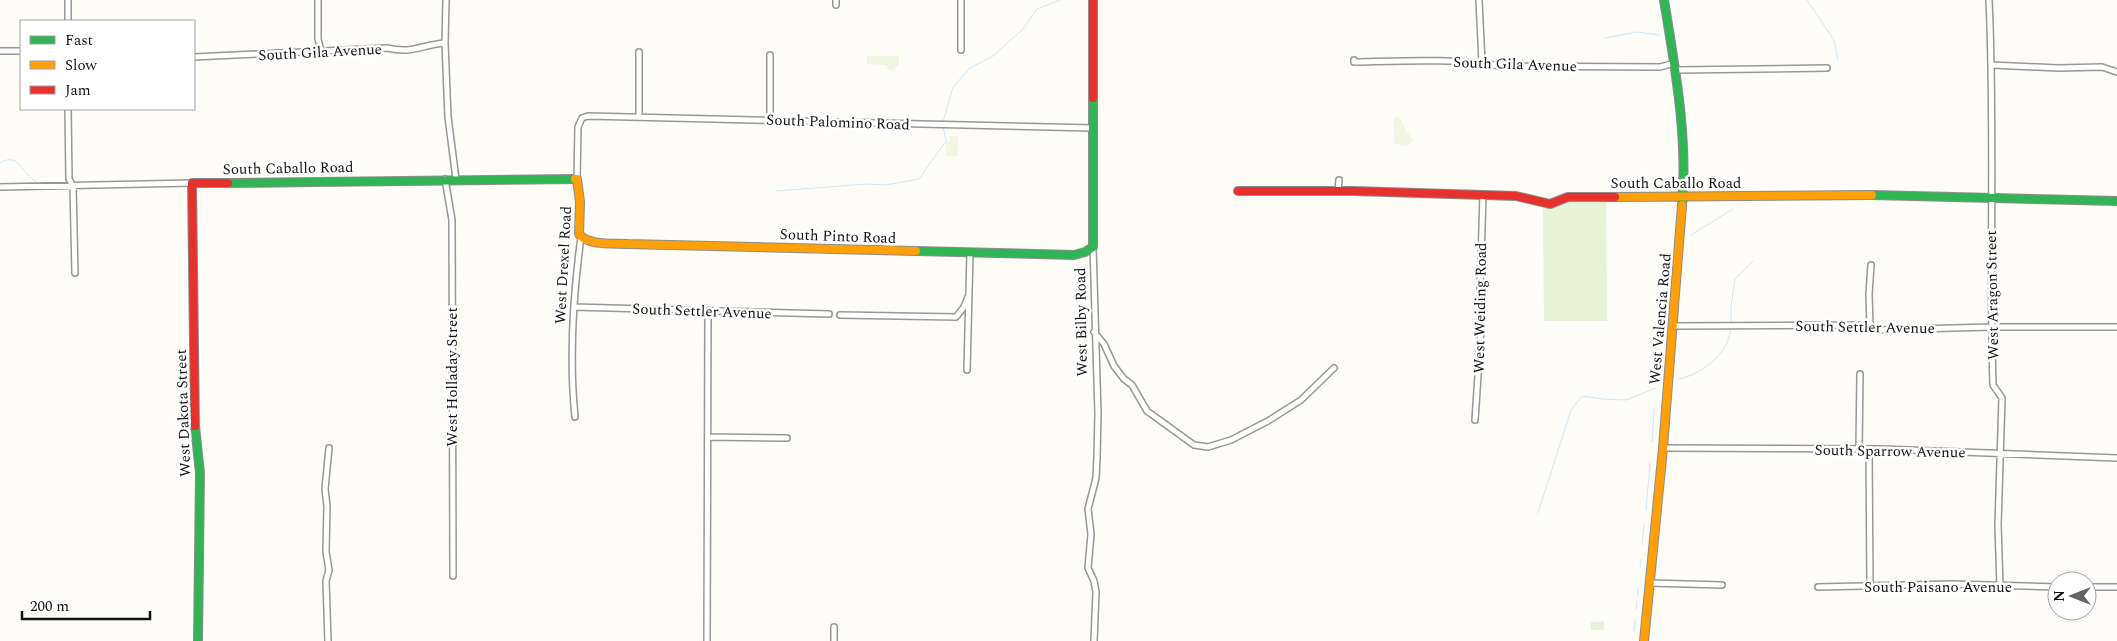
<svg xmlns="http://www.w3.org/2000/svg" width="2117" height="641" font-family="Spectral,serif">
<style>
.green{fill:#e7f3d7}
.pitch{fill:#f0f6e1}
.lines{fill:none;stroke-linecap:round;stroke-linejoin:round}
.stream{stroke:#cde8f7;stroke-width:1}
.street-casing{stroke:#979795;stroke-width:8}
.fast-casing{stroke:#8e8d8b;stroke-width:10}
.slow-casing{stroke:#8e8d8b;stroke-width:10}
.jam-casing{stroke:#8e8d8b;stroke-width:10}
.street{stroke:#fffffe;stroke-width:5}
.fast{stroke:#30b455;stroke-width:8}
.slow{stroke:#ff9f0a;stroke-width:8}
.jam{stroke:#e5322d;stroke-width:8}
.labels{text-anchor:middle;stroke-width:5;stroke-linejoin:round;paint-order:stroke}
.street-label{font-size:15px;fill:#111;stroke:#fff}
</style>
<rect width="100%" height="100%" fill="#fdfcf7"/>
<path class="green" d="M1568,200L1606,202L1607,321H1544L1543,207Z
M1604,621V630H1591V622Z"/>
<path class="pitch" d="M867,56H899V65L892,70L886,68V65L867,64Z
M1396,117L1401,119L1405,129L1413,140L1408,146L1395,144L1393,120Z
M950,136H958L957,156H946V143L950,141Z"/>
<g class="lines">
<path class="stream" d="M1807,0L1834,40L1838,60
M1605,38L1637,32L1659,35
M943,122L953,87L970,68L993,56L1023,29L1037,9L1060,0
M0,163C19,151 22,174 36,182
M777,191L866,184L886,185L919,179L946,141L943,126
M1691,235L1733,209
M1731,323V307L1735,279L1753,261
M1679,379C1703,374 1730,352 1731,327
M1652,442L1654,409
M1646,510L1650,463
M1538,513L1571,410L1582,396L1603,399L1626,400L1656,388
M1642,544L1644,525
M1640,569L1641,559
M1638,595V588
M1636,609L1637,601
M1634,631L1635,619"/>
<g class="street-casing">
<path id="street" d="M318,0V39L321,51
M446,0L445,43L448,117L456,179
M961,0V50
M1479,0L1482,63
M1989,0C1995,128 1989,257 1993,385L2002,398L1998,525L2000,587
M836,5V0
M68,21V0
M0,51H21
M639,52V117
M194,57L387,48C414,54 420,45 445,43
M1354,60V62C1402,61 1453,58 1501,66L1660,67L1675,63
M1992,65L2058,68L2102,67L2117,72
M1677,70L1827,68
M68,109L69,179L73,186L75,273
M770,119V55
M445,179L452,220L453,576
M577,179L578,127L582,118L588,116L1093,128
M0,187L192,183
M1338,191L1339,180
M1093,247L1098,413L1097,458L1096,478L1088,509L1091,534L1088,568L1094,581L1096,592L1094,641
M574,307L829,314
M840,315L956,317L964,307L968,297
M1674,326L1866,325L1879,330L1991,327H2117
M1870,326L1869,294L1871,265
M1094,332L1104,344L1114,366L1124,379L1132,385L1147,411L1194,445L1208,447L1231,440L1268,421L1301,400L1334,368
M967,370L970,253
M575,417C569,358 573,296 581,237
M1475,420L1481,330L1480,291L1483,196
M708,437L787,438
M1663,448L1882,449L2117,458
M1859,449L1860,374
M1869,449L1870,587
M1649,583L1722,585
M1818,587L1951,584L2057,587
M2087,587H2117
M834,627V641
M328,641L326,581L329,570L326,552L327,506L325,489L329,448
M707,641L708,312"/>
</g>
<g class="fast-casing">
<path id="fast" d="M1664,0C1675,68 1688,136 1682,205
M228,183L575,179
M1872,195L2117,201
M916,251L1074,255L1085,252L1093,247V98
M195,426L200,473L198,641"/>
</g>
<g class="slow-casing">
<path id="slow" d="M575,179H577L580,202L579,234C588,246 614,243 628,244L916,251
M1615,197L1872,195
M1644,641L1663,448L1682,205"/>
</g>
<g class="jam-casing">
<path id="jam" d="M1093,0V98
M1238,191H1353L1516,196L1550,204L1568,197H1615
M195,426L192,183H228"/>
</g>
<use href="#street" class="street"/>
<use href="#fast" class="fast"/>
<use href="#slow" class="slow"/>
<use href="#jam" class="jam"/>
</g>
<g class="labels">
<g class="street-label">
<text transform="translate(320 52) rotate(-3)" y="5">South Gila Avenue</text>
<text transform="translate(1515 64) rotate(2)" y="5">South Gila Avenue</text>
<text transform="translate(838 122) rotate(2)" y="5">South Palomino Road</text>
<text transform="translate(288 168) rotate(-1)" y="5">South Caballo Road</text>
<text x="1676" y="188">South Caballo Road</text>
<text transform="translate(838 236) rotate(2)" y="5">South Pinto Road</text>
<text transform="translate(563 265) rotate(-87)" y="5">West Drexel Road</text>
<text transform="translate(1992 295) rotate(-91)" y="5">West Aragon Street</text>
<text transform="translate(1480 308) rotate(-89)" y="5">West Weiding Road</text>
<text transform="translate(702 311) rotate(2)" y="5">South Settler Avenue</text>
<text transform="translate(1660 319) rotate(-85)" y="5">West Valencia Road</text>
<text transform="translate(1081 322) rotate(-91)" y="5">West Bilby Road</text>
<text transform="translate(1865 327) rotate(1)" y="5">South Settler Avenue</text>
<text transform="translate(452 377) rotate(-90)" y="5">West Holladay Street</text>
<text transform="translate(183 413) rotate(-92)" y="5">West Dakota Street</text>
<text transform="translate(1890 451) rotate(1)" y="5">South Sparrow Avenue</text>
<text x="1938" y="592">South Paisano Avenue</text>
</g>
</g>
<rect x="20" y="20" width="175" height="90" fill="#ffffff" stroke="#a0a0a0"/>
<rect x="30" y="36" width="25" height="8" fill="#30b455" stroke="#a0a0a0"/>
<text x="65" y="45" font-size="15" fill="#111111">Fast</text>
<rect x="30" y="61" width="25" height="8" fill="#ff9f0a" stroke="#a0a0a0"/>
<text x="65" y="70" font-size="15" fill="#111111">Slow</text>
<rect x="30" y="86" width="25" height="8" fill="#e5322d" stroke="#a0a0a0"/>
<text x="65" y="95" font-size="15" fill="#111111">Jam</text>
<g transform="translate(2072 596) rotate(270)"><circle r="24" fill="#ffffff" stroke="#a0a0a0"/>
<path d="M0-4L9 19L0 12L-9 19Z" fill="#646362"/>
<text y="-8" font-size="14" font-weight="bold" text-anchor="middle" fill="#111111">N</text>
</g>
<path d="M22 611v8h128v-8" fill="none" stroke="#111111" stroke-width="2.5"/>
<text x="30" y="611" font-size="15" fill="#111111" stroke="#ffffff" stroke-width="4" paint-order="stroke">200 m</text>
</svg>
